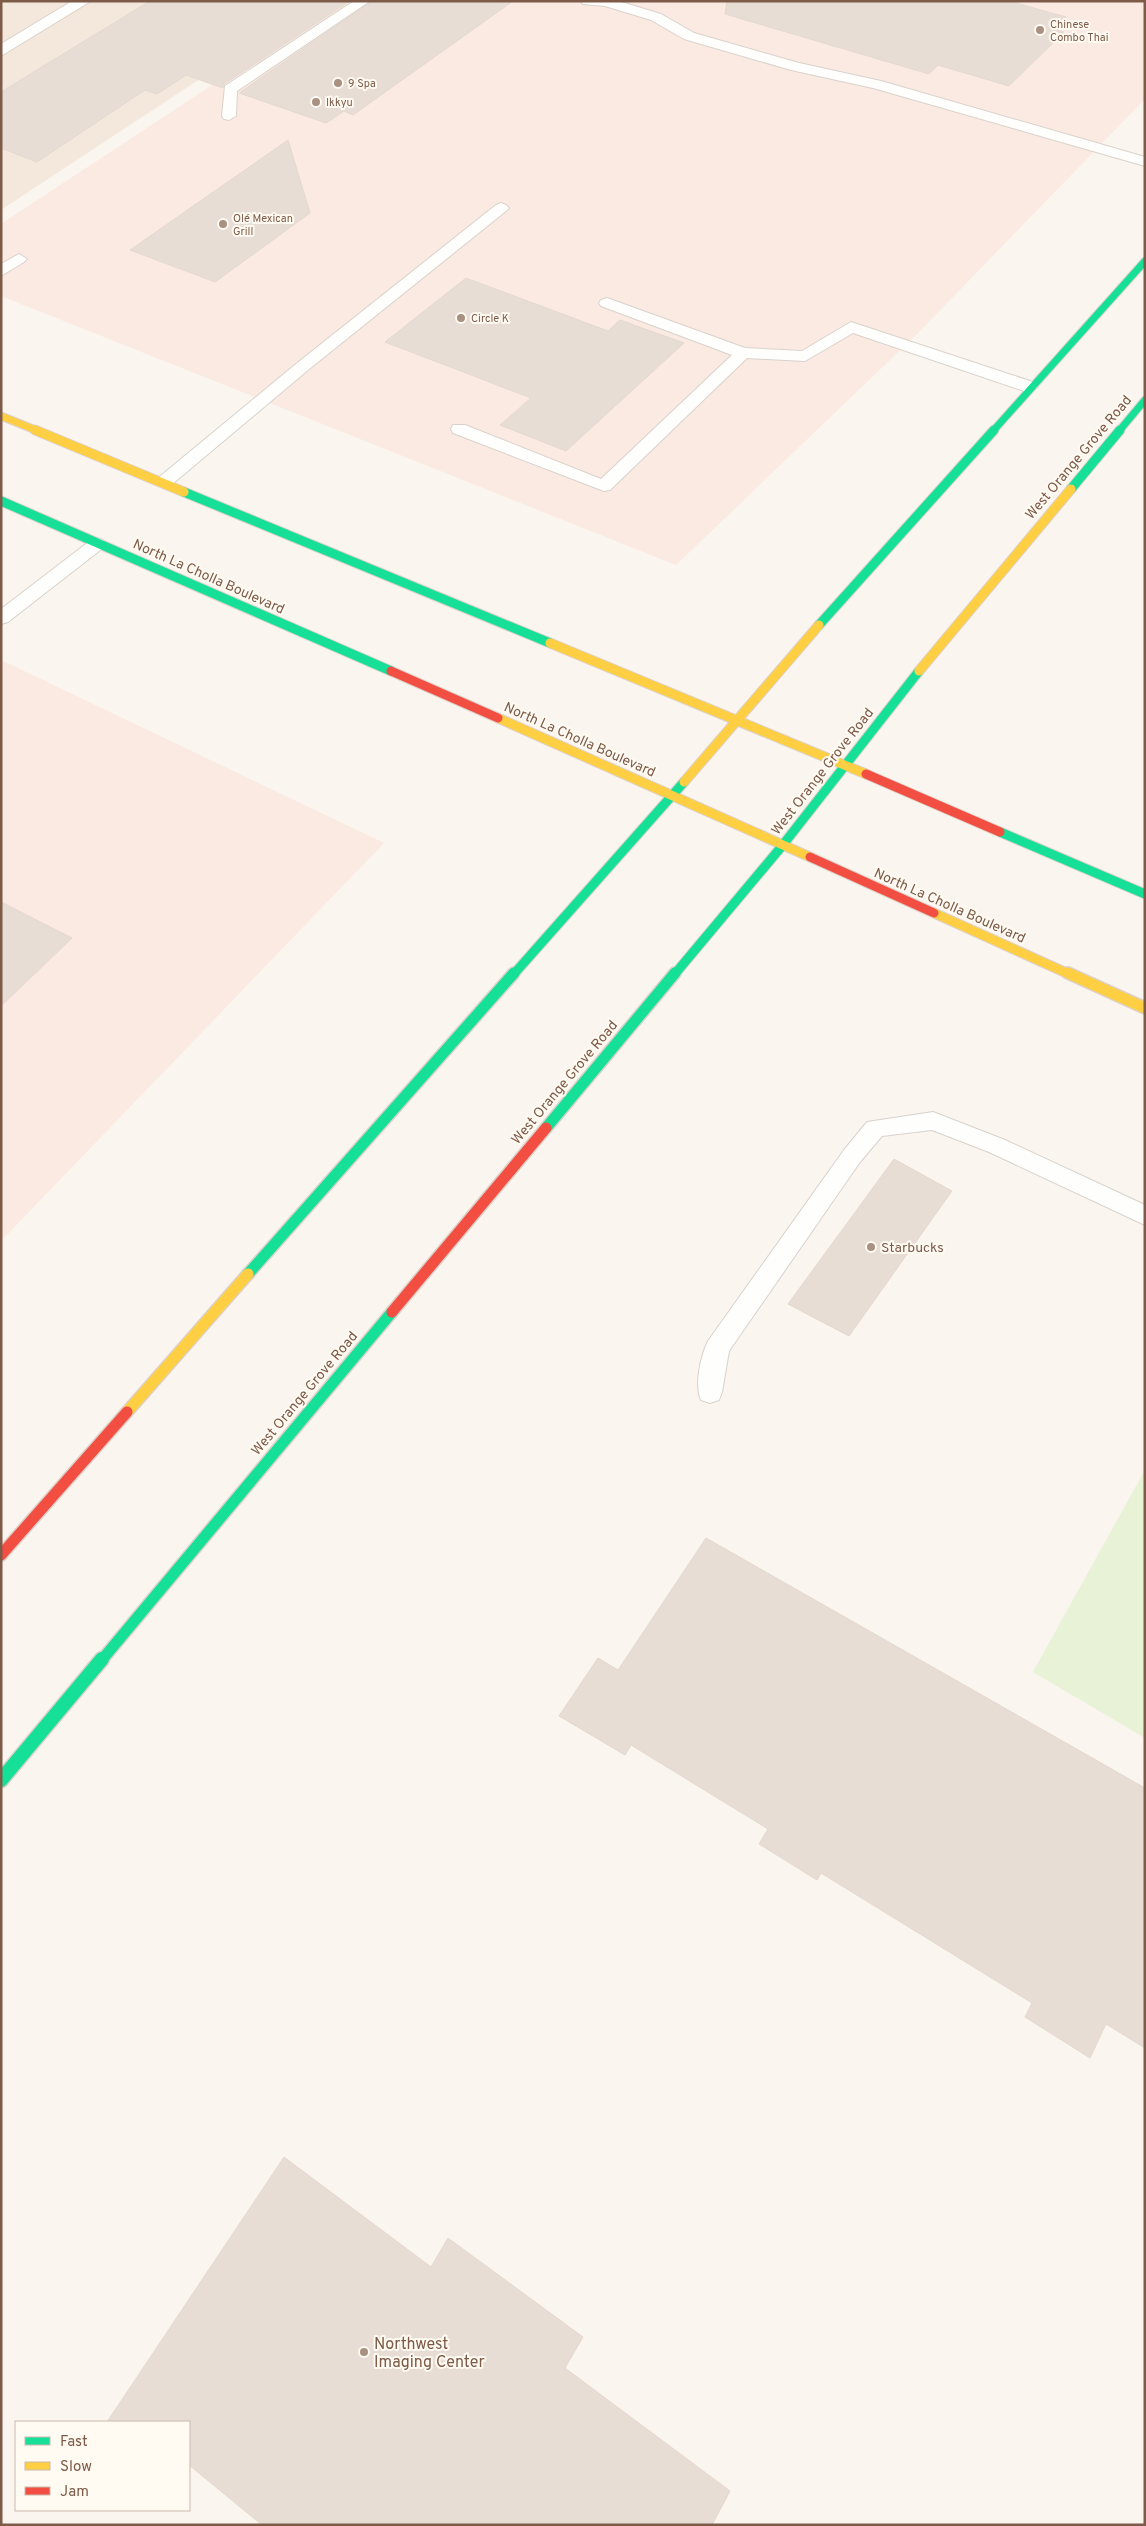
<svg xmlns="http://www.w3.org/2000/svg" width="1146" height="2526" font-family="Overpass,sans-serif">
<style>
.residential{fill:#f3e8db}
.commercial{fill:#faeae2}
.green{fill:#e7f2d7}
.building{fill:#e7ddd5;stroke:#e4d8cf}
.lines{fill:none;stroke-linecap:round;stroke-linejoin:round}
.lane-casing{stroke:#d9d2cc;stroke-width:2}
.street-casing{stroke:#d9d2cc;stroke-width:2}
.fast-far3-casing{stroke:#dcd1ca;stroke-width:9}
.fast-far2-casing{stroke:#dcd1ca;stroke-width:11}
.fast-far1-casing{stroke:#dcd1ca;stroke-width:14}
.fast-casing{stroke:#dcd1ca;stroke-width:17}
.slow-far2-casing{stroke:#dcd1ca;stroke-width:9}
.slow-far1-casing{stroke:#dcd1ca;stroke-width:11}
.slow-casing{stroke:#dcd1ca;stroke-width:14}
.jam-far1-casing{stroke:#dcd1ca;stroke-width:11}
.jam-casing{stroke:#dcd1ca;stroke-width:14}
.lane{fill:#fefefc;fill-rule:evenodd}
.street{fill:#fefefc;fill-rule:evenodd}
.fast-far3{stroke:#16e098;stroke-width:7}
.fast-far2{stroke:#16e098;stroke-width:9}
.fast-far1{stroke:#16e098;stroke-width:11}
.fast{stroke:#16e098;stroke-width:14}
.slow-far2{stroke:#ffcf43;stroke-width:7}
.slow-far1{stroke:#ffcf43;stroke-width:9}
.slow{stroke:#ffcf43;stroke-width:11}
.jam-far1{stroke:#f24e42;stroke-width:9}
.jam{stroke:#f24e42;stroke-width:11}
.poi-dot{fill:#a99182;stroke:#fffaf2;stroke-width:2}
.labels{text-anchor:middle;stroke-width:4;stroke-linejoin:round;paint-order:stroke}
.far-poi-label{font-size:11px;fill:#7d5b48;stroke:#fffaf2;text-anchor:start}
.street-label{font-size:14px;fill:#7d5b48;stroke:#fffaf2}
.poi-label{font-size:14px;fill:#7d5b48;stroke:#fffaf2;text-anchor:start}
.near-poi-label{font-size:16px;fill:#7d5b48;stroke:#fffaf2;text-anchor:start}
</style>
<rect width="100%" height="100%" fill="#faf5ee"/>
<path class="residential" d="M1,1H318L1,210Z"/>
<path class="commercial" d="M340,1H1145V99L916,335L676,565L1,296V224Z
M1,660L384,843L1,1241Z"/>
<path class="green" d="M1145,1470V1738L1033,1672Z"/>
<path class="building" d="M150,1H350L224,84L223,88L186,75L157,94L145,90L37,162L1,148V92Z
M372,1H513L353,115L344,111L326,123L239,93Z
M727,1H1009L1066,17L1054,29L1064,32L1009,86L938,65L929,74L725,14Z
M288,140L310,213L215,282L130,250Z
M466,278L608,331L620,320L684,343L566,451L500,425L531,398L385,342Z
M1,902L72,938L1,1006Z
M894,1159L952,1191L849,1336L788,1304Z
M706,1538L1145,1788V2048L1106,2024L1090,2058L1025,2017L1032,2003L821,1873L817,1880L759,1844L768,1829L631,1745L625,1755L559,1716L598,1658L618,1670Z
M284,2157L431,2267L448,2238L583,2337L565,2368L730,2491L712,2525H262L189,2465V2422H107Z"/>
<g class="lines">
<g class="lane-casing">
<path id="lane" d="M354,1H370L237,91L236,116L229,120L224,119L222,116L225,86Z
M581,1H618L661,14L694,33L799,63L881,81L1145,157V166L873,88L791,70L684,39L651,20L605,6L583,4Z
M501,203L506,205L509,208L506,211L308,370L170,486H158L155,482L158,478L296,364L496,205Z
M19,254L27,259L24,262L1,276V264Z
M607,298L745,348L802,351L851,322L1036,383L1038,387L1030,392L1024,391L853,333L805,361L747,358L610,490L604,491L453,433L451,429L453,425H465L601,479L732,355L601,306L599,303L601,300Z
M97,538L103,540L106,544L103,548L8,622L1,624V609L91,540Z
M933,1112L1005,1140L1145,1205V1225L989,1152L932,1130L882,1136L860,1162L729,1351L722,1392L719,1400L710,1403L701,1400C694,1385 701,1355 708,1341L844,1150L867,1122Z"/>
</g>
<g class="street-casing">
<path id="street" d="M72,1H91L1,56V44Z"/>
</g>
<g class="fast-far3-casing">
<path id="fast-far3" d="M993,431L1145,261
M1119,431L1145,400"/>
</g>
<g class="fast-far2-casing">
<path id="fast-far2" d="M1071,489L1120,430
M184,492L550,643
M1,501L391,671
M819,625L994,430
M1000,832L1145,894
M513,975L684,782
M674,975L782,846L919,671"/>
</g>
<g class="fast-far1-casing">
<path id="fast-far1" d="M546,1128L675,973
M248,1274L514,973
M101,1661L392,1312"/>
</g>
<g class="fast-casing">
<path id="fast" d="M1,1780L102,1659"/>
</g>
<g class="slow-far2-casing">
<path id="slow-far2" d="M1,416L38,431"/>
</g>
<g class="slow-far1-casing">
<path id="slow-far1" d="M35,430L184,492
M550,643L866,774
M919,671L1071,489
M498,718L810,857
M684,782L819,625
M934,913L1071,975"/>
</g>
<g class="slow-casing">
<path id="slow" d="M1068,973L1145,1008
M127,1412L248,1274"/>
</g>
<g class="jam-far1-casing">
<path id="jam-far1" d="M391,671L498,718
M866,774L1000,832
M810,857L934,913"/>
</g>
<g class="jam-casing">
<path id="jam" d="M392,1312L546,1128
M1,1555L127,1412"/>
</g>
<use href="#lane" class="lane"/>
<use href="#street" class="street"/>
<use href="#fast-far3" class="fast-far3"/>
<use href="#fast-far2" class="fast-far2"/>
<use href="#fast-far1" class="fast-far1"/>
<use href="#fast" class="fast"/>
<use href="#slow-far2" class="slow-far2"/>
<use href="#slow-far1" class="slow-far1"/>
<use href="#slow" class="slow"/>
<use href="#jam-far1" class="jam-far1"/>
<use href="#jam" class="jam"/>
</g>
<g class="poi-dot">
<circle cx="1040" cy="30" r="5"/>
<circle cx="338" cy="83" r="5"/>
<circle cx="316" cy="102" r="5"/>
<circle cx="223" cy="224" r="5"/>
<circle cx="461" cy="318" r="5"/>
<circle cx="871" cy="1247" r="5"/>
<circle cx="364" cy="2352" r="5"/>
</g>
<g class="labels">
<g class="far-poi-label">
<text x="1050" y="28">Chinese<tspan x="1050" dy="13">Combo Thai</tspan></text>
<text x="348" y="87">9 Spa</text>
<text x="326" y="106">Ikkyu</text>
<text x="233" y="222">Olé Mexican<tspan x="233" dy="13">Grill</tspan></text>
<text x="471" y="322">Circle K</text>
</g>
<g class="street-label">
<text transform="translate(1078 457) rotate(-50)" y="5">West Orange Grove Road</text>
<text transform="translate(209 576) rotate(24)" y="5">North La Cholla Boulevard</text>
<text transform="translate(580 739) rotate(24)" y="5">North La Cholla Boulevard</text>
<text transform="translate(822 771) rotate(-52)" y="5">West Orange Grove Road</text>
<text transform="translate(950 905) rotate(24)" y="5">North La Cholla Boulevard</text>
<text transform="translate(564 1082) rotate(-50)" y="5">West Orange Grove Road</text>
<text transform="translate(304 1393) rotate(-50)" y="5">West Orange Grove Road</text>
</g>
<g class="poi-label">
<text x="881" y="1252">Starbucks</text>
</g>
<g class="near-poi-label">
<text x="374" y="2349">Northwest<tspan x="374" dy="18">Imaging Center</tspan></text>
</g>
</g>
<rect width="1146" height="2526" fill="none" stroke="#7d5b48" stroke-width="5"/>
<rect x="15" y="2421" width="175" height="90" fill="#fffaf2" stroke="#cbbaae"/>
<rect x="25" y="2437" width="25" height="8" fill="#16e098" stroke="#cbbaae"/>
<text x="60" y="2446" font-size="15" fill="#7d5b48">Fast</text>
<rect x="25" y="2462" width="25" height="8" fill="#ffcf43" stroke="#cbbaae"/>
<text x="60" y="2471" font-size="15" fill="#7d5b48">Slow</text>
<rect x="25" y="2487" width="25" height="8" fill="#f24e42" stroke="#cbbaae"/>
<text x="60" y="2496" font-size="15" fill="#7d5b48">Jam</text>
</svg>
